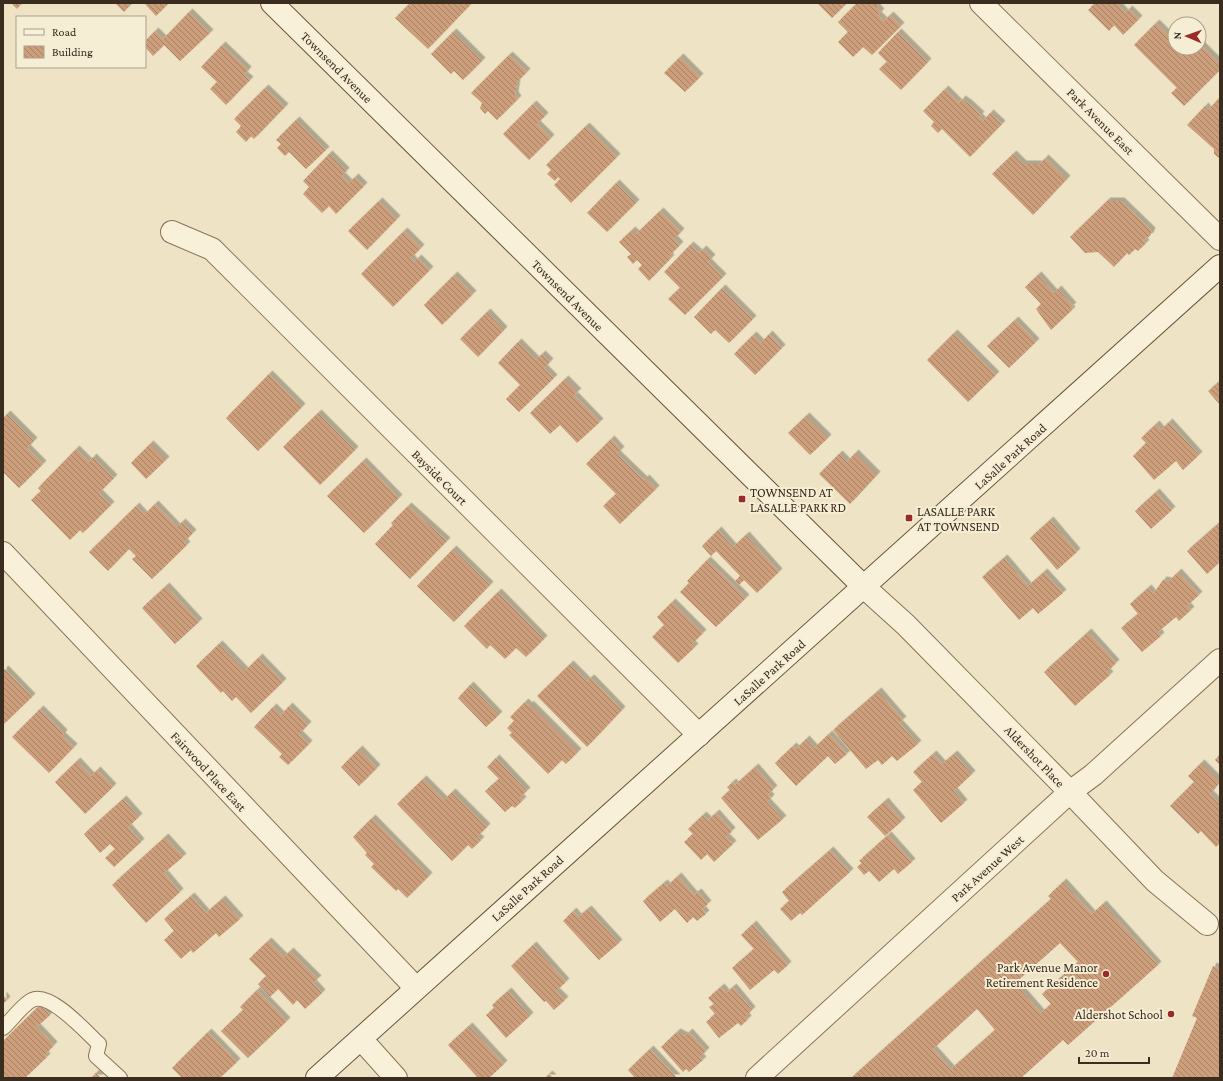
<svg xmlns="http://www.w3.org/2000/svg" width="1223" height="1081" font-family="'Crimson Pro',serif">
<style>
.building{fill:url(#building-back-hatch);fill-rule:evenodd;filter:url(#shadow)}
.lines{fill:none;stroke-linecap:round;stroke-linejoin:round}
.lane-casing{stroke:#8a745b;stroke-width:16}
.street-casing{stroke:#8a745b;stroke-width:24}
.secondary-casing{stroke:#6b563e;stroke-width:24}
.lane{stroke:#f9f0d9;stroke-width:14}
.street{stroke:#f9f0d9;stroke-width:22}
.secondary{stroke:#f9f0d9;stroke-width:22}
.poi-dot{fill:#992c2b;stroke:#f6edd5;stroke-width:1.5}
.labels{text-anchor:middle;stroke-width:4;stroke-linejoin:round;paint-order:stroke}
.street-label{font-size:13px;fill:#3a2c1f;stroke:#f6edd5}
.poi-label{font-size:13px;fill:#3a2c1f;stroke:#f6edd5;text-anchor:start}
</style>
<defs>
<pattern id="building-back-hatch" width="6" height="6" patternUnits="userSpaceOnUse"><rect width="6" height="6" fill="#cc9e7b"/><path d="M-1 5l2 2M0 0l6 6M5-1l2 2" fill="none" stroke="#a78164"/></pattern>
<filter id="shadow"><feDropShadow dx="3.5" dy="-3.5" stdDeviation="0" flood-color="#0004"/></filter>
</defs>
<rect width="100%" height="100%" fill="#eee3c5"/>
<path class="building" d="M11,3H22L17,9Z
M115,3H132L124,12Z
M144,3H169L156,16Z
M410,3H472L428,49L395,18Z
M817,3H847L832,18Z
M857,3H877L879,5L877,8L881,12L878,15L884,21L890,15L901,26L872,55L863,47L853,57L838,42L848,32L838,22Z
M1095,3H1118L1117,4L1125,13L1129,9L1139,19L1123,35L1114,25L1109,31L1088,10Z
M189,12L210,33L180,61L164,45L153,56L145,47V41L155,31L163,39Z
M1156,23L1175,42V48H1181L1186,53L1190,48H1199V43L1220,64V70L1184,106L1171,93L1177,88L1134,45Z
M453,32L482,61L463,80L454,71L451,74L431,54Z
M898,32L928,62L901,90L879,69L887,62L878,53Z
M222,45L248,70L244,75L250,80L226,105L210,89L217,82L201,67Z
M509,55L527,72L517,82L515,95L518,99L497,120L488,111L485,114L480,108L482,103L471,93Z
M680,57L700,77L685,92L664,73Z
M265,88L285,107L254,139L251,136L246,142L236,132L241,126L234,119Z
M945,89L959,103L962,99L968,103L981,115L979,117L983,121L990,113L1002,124L970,157L942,129L938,133L931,126L934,122L923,111Z
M1220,97V159L1214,154V149L1187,125L1205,106L1208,110Z
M533,104L545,116L537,124L551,138L529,160L503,134Z
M296,120L326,150L306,169L289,152L285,156L277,148L281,144L276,140Z
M586,126L617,157L571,203L554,185L560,179L558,177L555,181L547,174L551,170L546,165Z
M329,154L346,171L342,176L349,183L355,177L364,186L336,214L329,206L322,213L303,194L309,187L303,181Z
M1013,154L1023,164H1040L1045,158L1067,179L1033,215L992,174Z
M616,183L636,203L607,232L587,213Z
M379,201L397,219L367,250L348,231Z
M1107,201H1121L1152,231L1150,236L1143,240L1146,243L1138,251L1135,249L1129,255L1127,253L1114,267L1098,252L1085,253L1070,237Z
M660,211L681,232L674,239L680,245L669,256L671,258L649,281L638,269L642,265L637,260L633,264L627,257L631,254L619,242L632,230L636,234Z
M404,231L421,248L411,258L414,262L418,258L430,270L393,307L361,274Z
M690,245L699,253L703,249L712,258L708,262L723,277L685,315L668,299L680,288L664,272Z
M454,275L473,294L442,325L424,305Z
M1038,275L1054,293L1058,289L1073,306L1070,308L1072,310L1051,330L1036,309L1041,304L1025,287Z
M722,288L753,319L729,343L715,330L711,334L694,317Z
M487,312L504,330L478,357L460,339Z
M1015,320L1036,342L1009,368L987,346Z
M954,333L996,375L968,402L927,360Z
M769,334L782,348L755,375L734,354L753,335L761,343Z
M518,342L536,360L542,354L550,362L544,368L554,378L519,412L506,399L520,385L498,363Z
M269,374L302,407L258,451L226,418Z
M565,379L578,392L574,395L600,422L577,443L560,425L550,434L530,413Z
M1220,381V405L1208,391Z
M318,413L355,450L320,485L283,447Z
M7,414L34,441L27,448L43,464L19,488L3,472V418Z
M806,416L828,438L810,455L788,433Z
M1169,422L1199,455L1183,470L1176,461L1154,480L1133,456L1146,443L1141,438L1156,424L1161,430Z
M611,439L621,450L617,454L644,480L646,478L656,489L620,524L603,506L616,494L586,464Z
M150,444L166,460L146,479L131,463Z
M76,449L89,462L93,457L114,478L99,493L111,505L83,533L80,530L70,540L31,500L41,491L38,488Z
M855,453L877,475L850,504L819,474L839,454L847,462Z
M363,461L399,498L364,533L327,496Z
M1156,492L1172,510L1151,529L1135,511Z
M155,504L177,527L182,522L193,533L184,542L187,545L152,579L132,559L136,556L129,549L108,571L89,552L136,506L144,515Z
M408,506L447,541L410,579L375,544L393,525L391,523Z
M1050,520L1077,552L1057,570L1030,538Z
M1220,522V562L1207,574L1187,551Z
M718,530L733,547L746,535L779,572L757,593L744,580L739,585L735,581L740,576L716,551L711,556L702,546Z
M453,549L490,585L454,622L417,586Z
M1004,558L1028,586L1044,572L1063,593L1038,614L1033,608L1019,620L982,577Z
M707,560L746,598L716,627L680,592L689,583L687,581Z
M1178,572L1199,595L1187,606L1191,610L1179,621L1176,617L1158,632L1161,636L1142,652L1121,628L1138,614L1130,604L1148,588L1153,594L1163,580L1169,581Z
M166,586L199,622L175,644L142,608Z
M498,592L544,639L526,657L516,648L505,659L490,645L487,649L464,626Z
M672,602L703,633L692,644L695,647L678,663L652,637L664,625L657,617Z
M1088,632L1116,663L1107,672L1110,675L1075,706L1044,672Z
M219,644L245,671L259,657L283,682L251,713L236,697L232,701L223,691L221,693L196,666Z
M570,664L587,681L591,678L622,710L587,747L537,696Z
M5,669L32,697L3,725V671Z
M470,685L499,715L486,727L458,698Z
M878,691L903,720L899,723L918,744L897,761L892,756L882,765L878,760L866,769L833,730Z
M525,702L529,706L530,704L578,752L566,764L562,760L548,774L509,735L512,733L507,728L514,721L510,717Z
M289,706L308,725L299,734L309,744L288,765L279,757L282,754L254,727L273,707L281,715Z
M40,709L64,733L62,736L74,747L49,773L12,737Z
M829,734L847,754L835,764L828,756L796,786L775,763L793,746L796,749L806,739L814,748Z
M359,749L377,768L359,786L341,767Z
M933,754L942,764L954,754L972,774L954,791L964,803L941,823L913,790L922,782L913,772Z
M1220,754V765L1215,760Z
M496,758L527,791L520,797L523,800L515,808L512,806L505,812L485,791L499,779L487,767Z
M77,761L91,776L97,770L113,787L85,814L55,782Z
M1201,763L1220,782L1210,794L1220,804V843L1216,847L1201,831L1198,834L1170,806L1194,782L1188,776Z
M755,767L774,789L768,794L771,798L767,802L783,819L758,840L721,798L730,790L727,787L733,782L735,785Z
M423,779L444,800L452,792L487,827L477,837L481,840L472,849L468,845L452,861L397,804Z
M123,799L139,817L128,827L141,842L114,867L105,858L115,849L110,844L100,853L84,834Z
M885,801L902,821L885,836L867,817Z
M716,813L732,831L726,837L733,844L714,862L707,854L701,860L684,842L693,834L688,829L703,815L708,820Z
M372,818L429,876L407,898L398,889L396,891L371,867L374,864L365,855L367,853L353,837Z
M888,835L912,862L898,874L894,869L879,882L869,871L864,875L857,867L862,863L859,861Z
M165,837L183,857L164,873L180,892L146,923L112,885Z
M830,850L850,872L802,915L800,913L791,921L780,909L789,901L782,892Z
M678,876L694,895L698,892L708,904L702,909L706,914L697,921L693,917L687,923L675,909L660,922L643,901L664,883L667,886Z
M1063,882L1092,914L1103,904L1158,965L1068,1045L1063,1040L1021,1078H851L1051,899L1048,896ZM1060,943L1078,962L1042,994L1051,1004L1041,1013L1015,983ZM977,1009L995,1030L951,1069L933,1049Z
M191,896L206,913L222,899L240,919L219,937L216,933L193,953L191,950L181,959L164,940L174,931L164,919Z
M588,909L619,943L599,960L563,921L573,911L578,917Z
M753,924L788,965L778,974L774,970L750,990L732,968L754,949L741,935Z
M268,941L284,957L290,951L318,979L313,983L322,993L305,1009L297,1000L293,1005L278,989L270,997L258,984L266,976L249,959Z
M533,945L566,982L556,991L565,1000L554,1010L546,1001L544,1002L511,966Z
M1213,966L1220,969V1078H1172L1197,1018L1192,1016Z
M721,987L726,993L733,987L752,1010L746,1016L748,1019L741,1026L738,1023L719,1038L706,1022L715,1014L709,1007L714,1004L708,998Z
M257,990L287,1021L248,1058L221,1031L243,1010L240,1007Z
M508,991L530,1016L506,1038L486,1015L494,1008L492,1005Z
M3,995L7,1000L3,1004Z
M40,1005L50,1015L38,1026L35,1025L54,1045L45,1055L47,1057L25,1078H3V1041Z
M469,1026L504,1064L489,1078H478L448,1045Z
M208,1032L237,1062L220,1078H182L172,1068Z
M677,1032L685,1036L689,1032L706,1051L700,1057L703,1060L689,1072L686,1069L683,1072L661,1047Z
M650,1049L677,1078H635L628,1070Z
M96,1073L101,1078H91Z
M549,1074L553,1078H545Z"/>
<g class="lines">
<g class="lane-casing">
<path id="lane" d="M3,1028C11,1021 23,1004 32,1000C50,991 86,1032 99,1044L96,1056L120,1078"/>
</g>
<g class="street-casing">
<path id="street" d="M981,3L1220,239
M172,232L212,249L699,735
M3,553L416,988
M864,587L906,625L1070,792L1155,881L1207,924
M361,1039L396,1078
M757,1078L1070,792L1093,775L1220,660"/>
</g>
<g class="secondary-casing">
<path id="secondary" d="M272,3L864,587
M317,1078L1220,266"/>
</g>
<use href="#lane" class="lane"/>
<use href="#street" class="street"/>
<use href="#secondary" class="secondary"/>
</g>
<g class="poi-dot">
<rect x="738" y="495" width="8" height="8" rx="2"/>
<rect x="905" y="514" width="8" height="8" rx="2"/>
<circle cx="1106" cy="974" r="4"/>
<circle cx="1171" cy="1014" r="4"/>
</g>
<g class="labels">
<g class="street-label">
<text transform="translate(337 67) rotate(45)" y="5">Townsend Avenue</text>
<text transform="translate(1101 121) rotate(45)" y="5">Park Avenue East</text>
<text transform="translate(568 295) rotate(45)" y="5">Townsend Avenue</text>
<text transform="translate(1010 456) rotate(-42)" y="5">LaSalle Park Road</text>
<text transform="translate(440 477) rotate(45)" y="5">Bayside Court</text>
<text transform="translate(769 672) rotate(-42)" y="5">LaSalle Park Road</text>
<text transform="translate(1035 756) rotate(46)" y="5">Aldershot Place</text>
<text transform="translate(209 771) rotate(47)" y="5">Fairwood Place East</text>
<text transform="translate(987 868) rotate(-42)" y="5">Park Avenue West</text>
<text transform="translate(527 888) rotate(-42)" y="5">LaSalle Park Road</text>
</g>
<g class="poi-label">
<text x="750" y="497">TOWNSEND AT<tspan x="750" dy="15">LASALLE PARK RD</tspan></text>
<text x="917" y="516">LASALLE PARK<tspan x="917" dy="15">AT TOWNSEND</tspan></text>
<text x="1098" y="972" text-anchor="end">Park Avenue Manor<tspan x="1098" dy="15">Retirement Residence</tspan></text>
<text x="1163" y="1019" text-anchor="end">Aldershot School</text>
</g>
</g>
<rect width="1223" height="1081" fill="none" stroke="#3a2c1f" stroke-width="8"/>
<rect x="16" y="16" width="130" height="52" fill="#f6edd5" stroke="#aba08c"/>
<rect x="24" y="29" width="20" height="6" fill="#f9f0d9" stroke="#aba08c"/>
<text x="52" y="36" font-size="12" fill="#3a2c1f">Road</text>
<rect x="24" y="46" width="20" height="12" fill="url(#building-back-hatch)" stroke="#aba08c"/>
<text x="52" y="56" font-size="12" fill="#3a2c1f">Building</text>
<g transform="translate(1187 36) rotate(272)"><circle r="19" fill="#f6edd5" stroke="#aba08c"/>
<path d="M0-3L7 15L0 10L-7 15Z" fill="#992c2b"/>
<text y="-6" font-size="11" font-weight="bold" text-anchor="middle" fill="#3a2c1f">N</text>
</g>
<path d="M1079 1057v6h70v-6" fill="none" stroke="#3a2c1f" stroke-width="2"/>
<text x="1085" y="1057" font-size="12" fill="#3a2c1f" stroke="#f6edd5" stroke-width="3" paint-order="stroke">20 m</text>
</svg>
